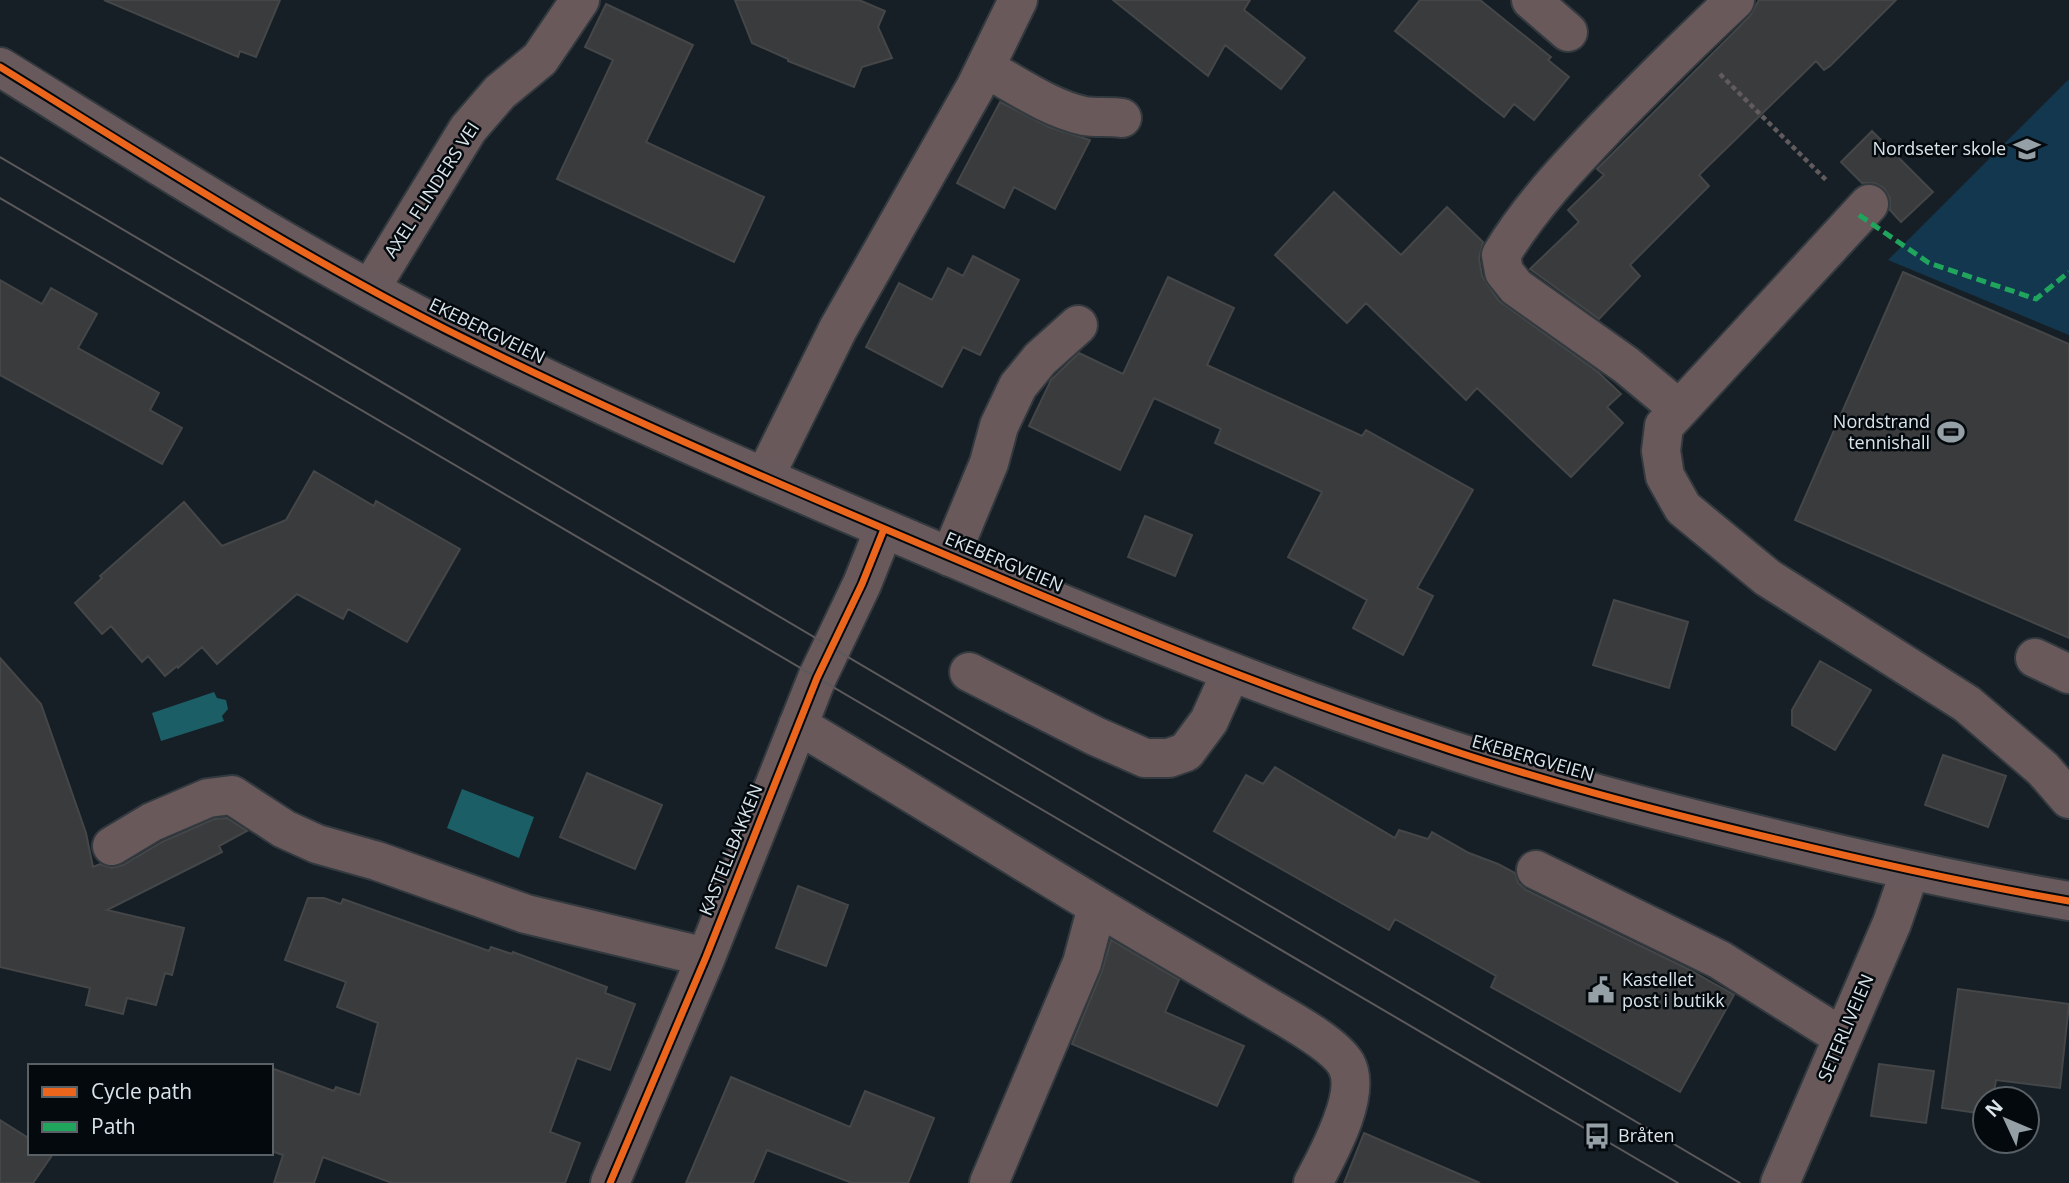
<svg xmlns="http://www.w3.org/2000/svg" width="2069" height="1183" font-family="'Open Sans',sans-serif">
<style>
.green{fill:#13374e}
.water{fill:#1b5e65}
.building{fill:#3a3b3d;stroke:#444648;stroke-width:2}
.lines{fill:none;stroke-linecap:round;stroke-linejoin:round}
.minor-casing{stroke:#333a3f;stroke-width:42}
.major-casing{stroke:#333a3f;stroke-width:42}
.path{stroke:#625b5e;stroke-width:4.5;stroke-dasharray:5 3.5;stroke-linecap:butt}
.minor{stroke:#69595b;stroke-width:38}
.major{stroke:#685a5c;stroke-width:38}
.tram{stroke:#5c595c;stroke-width:2}
.quiet{stroke:#20a55d;stroke-width:5;stroke-dasharray:10 5;stroke-linecap:butt}
.cycleway-casing{stroke:#04090d;stroke-width:11}
.cycleway{stroke:#eb651d;stroke-width:7}
.labels{text-anchor:middle;stroke-width:5;stroke-linejoin:round;paint-order:stroke}
.poi-label{font-size:18px;fill:#d9e4eb;stroke:#04090d;text-anchor:end}
.street-label{font-size:18px;fill:#d9e4eb;stroke:#04090d}
</style>
<rect width="100%" height="100%" fill="#161f25"/>
<path class="green" d="M2069,79V335L1888,260Z"/>
<path class="water" d="M214,692L217,698L226,700L228,709L222,716L224,721L161,741L152,713Z
M462,789L534,817L519,858L447,828Z"/>
<path class="building" d="M104,0H280L256,57L240,51L238,57Z
M735,0H859L885,11L878,27L892,58L862,67L854,87L788,61V59L752,43Z
M1113,0H1250L1244,10L1305,58L1281,89L1225,45L1208,76Z
M1420,0H1480L1551,57L1548,60L1569,77L1534,120L1514,104L1504,117L1395,31Z
M1759,0H1896L1830,66L1824,70L1816,61L1699,175L1709,186L1630,265L1640,276L1599,319L1530,269L1579,222L1568,210L1604,175L1597,169L1750,16Z
M606,4L693,45L646,142L764,197L734,262L557,179L613,60L585,47Z
M1000,102L1049,127L1090,140L1055,209L1014,187L1004,208L957,183Z
M1872,131L1933,192L1901,222L1890,210V198L1884,188L1874,183H1862L1841,162Z
M1334,192L1401,255L1447,207L1483,242L1479,258L1482,276L1499,301L1598,372L1621,394L1607,407L1623,423L1571,477L1477,388L1466,400L1366,303L1347,323L1275,255Z
M973,256L1019,280L980,355L963,347L942,387L866,347L899,283L932,300L948,268L963,276Z
M1903,272L2069,344V638L1795,520Z
M1168,277L1234,308L1207,365L1362,436L1366,430L1473,490L1417,588L1433,596L1403,655L1353,628L1367,600L1288,557L1322,492L1215,443L1221,429L1154,398L1120,470L1029,426L1051,380L1079,353L1123,374Z
M0,280L42,304L51,288L97,314L78,348L159,393L150,410L182,428L162,464L0,375Z
M314,471L374,506L376,501L460,549L407,642L348,609L343,619L297,594L217,664L202,647L178,668L177,666L165,676L148,656L142,662L111,626L102,634L75,603L102,578L100,576L184,502L222,546L286,520Z
M1145,516L1192,535L1175,576L1128,557Z
M1614,600L1688,622L1669,688L1593,665Z
M0,658L41,704L86,833L93,867L100,864L112,868L123,865L162,842L214,819L227,818L247,831L219,846L222,852L107,910L184,928L172,975L165,973L156,1005L127,998L123,1014L86,1005L90,988L0,967Z
M1820,661L1871,690L1835,750L1792,725V710Z
M1943,755L2006,776L1988,827L1925,805Z
M1275,767L1395,838L1399,830L1428,839L1432,832L1469,853L1498,864L1515,873L1518,883L1526,890L1690,970L1734,995L1680,1092L1491,987L1496,976L1395,919L1389,930L1214,831L1246,775L1263,784Z
M587,773L662,805L635,869L560,837Z
M798,886L848,905L826,966L776,948Z
M308,898H324L341,904L343,899L489,951L491,947L512,954L513,952L607,987L605,993L635,1004L610,1070L577,1058L550,1132L580,1143L565,1183H392L323,1157L314,1183H274L283,1155L271,1151V1068L334,1091L336,1087L360,1095L378,1023L337,1007L346,982L285,960Z
M1111,940L1179,980L1165,1012L1244,1046L1217,1106L1072,1044L1102,971Z
M1958,989L2069,1004L2060,1088L1996,1080L1993,1099H1985V1114L1942,1108Z
M1879,1064L1934,1071L1926,1123L1871,1116Z
M731,1077L850,1127L865,1091L934,1118L908,1183H852L767,1150L753,1183H686Z
M0,1120L30,1139V1153L53,1154L33,1183H0Z
M1364,1133L1480,1183H1344Z"/>
<g class="lines">
<g class="minor-casing">
<path id="minor" d="M1531,0L1568,32
M985,68C1017,85 1048,108 1084,116C1096,118 1110,116 1122,118
M1869,204L1664,426L1661,451L1665,476L1683,508L1768,578L1967,704L2043,769L2069,799
M370,289L468,129L500,92L540,59L580,0
M1679,409L1626,365L1516,287L1504,272L1501,255C1529,208 1569,166 1606,127C1648,84 1691,41 1735,0
M765,476L838,329L975,88L1018,0
M950,557L989,463L999,426L1018,386L1040,359L1078,325
M2035,658L2069,674
M969,672L1095,736L1145,758H1169L1186,752L1209,721L1231,672
M798,725C898,784 997,846 1097,906C1151,939 1206,970 1261,1003C1283,1016 1334,1043 1346,1064C1363,1094 1327,1156 1313,1183
M112,846L152,822L208,798L232,795L284,829L317,844L377,861L526,914L706,957
M1536,870L1720,960L1842,1037
M610,1183L706,957L817,678L862,584L884,529
M989,1183L1082,963L1097,907
M1780,1183L1892,923L1910,871"/>
</g>
<g class="major-casing">
<path id="major" d="M0,67C147,158 293,252 447,330C618,416 795,491 972,566C1120,629 1270,690 1424,741C1538,780 1654,810 1771,838C1870,862 1969,884 2069,901"/>
</g>
<path class="path" d="M1720,74L1828,182"/>
<use href="#minor" class="minor"/>
<use href="#major" class="major"/>
<path class="tram" d="M0,157L1740,1183
M0,198L1678,1183"/>
<path class="quiet" d="M1859,215L1929,263L2036,299L2069,272"/>
<g class="cycleway-casing">
<path id="cycleway" d="M0,67C147,158 293,252 447,330C618,416 795,491 972,566C1120,629 1270,690 1424,741C1538,780 1654,810 1771,838C1870,862 1969,884 2069,901
M610,1183L706,957L817,678L862,584L884,529"/>
</g>
<use href="#cycleway" class="cycleway"/>
</g>
<defs>
<g id="school-bare" transform="scale(2.1)"><path d="M0-5L7-2L0 1L-7-2ZM-4 1L0 2.5L4 1V4Q0 6-4 4Z" fill="#959fa6" stroke="#04090d" stroke-width="2.5" paint-order="stroke"/></g>
<g id="stadium-bare" transform="scale(2.1)"><path d="M0-5a6.5 5 0 1 0 0 10a6.5 5 0 1 0 0-10ZM-3.5-1.8h7v3.6h-7Z" fill="#959fa6" stroke="#04090d" stroke-width="2.5" paint-order="stroke"/></g>
<g id="civic-bare" transform="scale(2.1)"><path d="M-.6-6.5H3V-4.5H.6V-3L4-1V1h2V6H-6V1h2V-1L-.6-3ZM-1.2 2.5V6h2.4V2.5Z" fill="#959fa6" stroke="#04090d" stroke-width="2.5" paint-order="stroke"/></g>
<g id="bus-bare" transform="scale(2.1)"><path d="M-5-6H5V4H4V6H2V4H-2V6H-4V4H-5ZM-3.5-4V0h7V-4ZM-3.5 1.2v1.5H-2V1.2ZM2 1.2v1.5H3.5V1.2Z" fill="#959fa6" stroke="#04090d" stroke-width="2.5" paint-order="stroke"/></g>
</defs>
<g fill-rule="evenodd">
<use href="#school-bare" x="2027" y="149"/>
<use href="#stadium-bare" x="1951" y="432"/>
<use href="#civic-bare" x="1601" y="990"/>
<use href="#bus-bare" x="1597" y="1136"/>
</g>
<g class="labels">
<g class="poi-label">
<text x="2006" y="155">Nordseter skole</text>
<text x="1930" y="428">Nordstrand<tspan x="1930" dy="21">tennishall</tspan></text>
<text x="1622" y="986" text-anchor="start">Kastellet<tspan x="1622" dy="21">post i butikk</tspan></text>
<text x="1618" y="1142" text-anchor="start">Bråten</text>
</g>
<g class="street-label">
<text transform="translate(432 190) rotate(-57)" y="6">AXEL FLINDERS VEI</text>
<text transform="translate(487 331) rotate(26)" y="6">EKEBERGVEIEN</text>
<text transform="translate(1004 562) rotate(23)" y="6">EKEBERGVEIEN</text>
<text transform="translate(1533 758) rotate(16)" y="6">EKEBERGVEIEN</text>
<text transform="translate(731 850) rotate(-68)" y="6">KASTELLBAKKEN</text>
<text transform="translate(1846 1028) rotate(-67)" y="6">SETERLIVEIEN</text>
</g>
</g>
<rect x="28" y="1064" width="245" height="91" fill="#04090d" stroke="#596166" stroke-width="2"/>
<rect x="42" y="1087" width="35" height="10" fill="#eb651d" stroke="#596166" stroke-width="2"/>
<text x="91" y="1099" font-size="21" fill="#d9e4eb">Cycle path</text>
<rect x="42" y="1122" width="35" height="10" fill="#20a55d" stroke="#596166" stroke-width="2"/>
<text x="91" y="1134" font-size="21" fill="#d9e4eb">Path</text>
<g transform="translate(2006 1120) rotate(314)"><circle r="33" fill="#04090d" stroke="#596166" stroke-width="2"/>
<path d="M0-5L12 26L0 18L-12 26Z" fill="#959fa6"/>
<text y="-10" font-size="19" font-weight="bold" text-anchor="middle" fill="#d9e4eb">N</text>
</g>
</svg>
